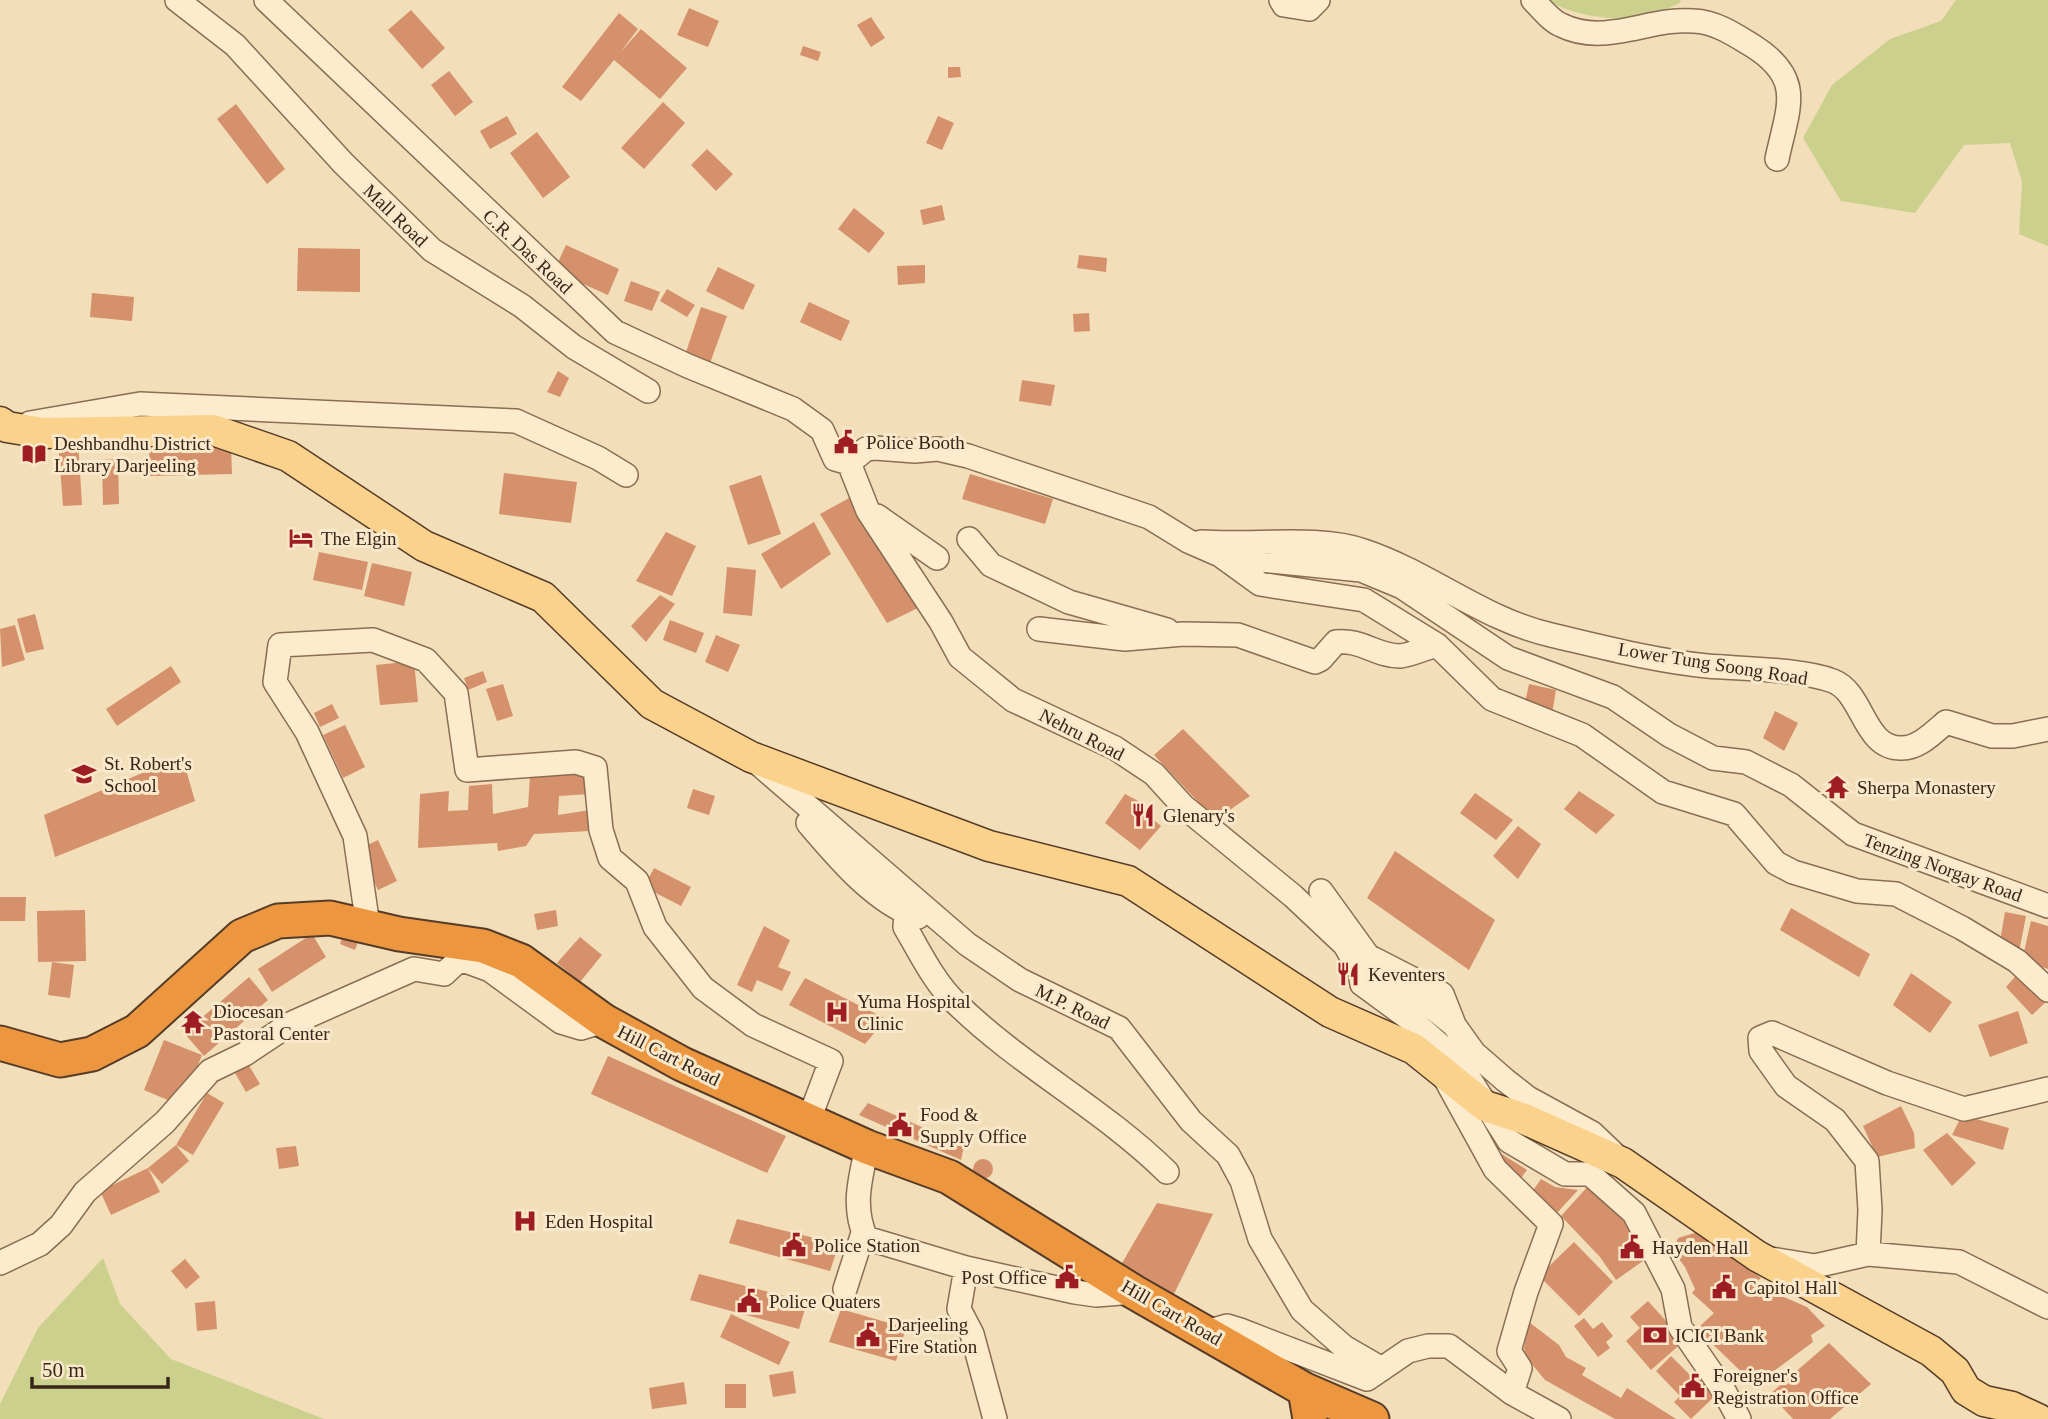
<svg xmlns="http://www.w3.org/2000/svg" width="2048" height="1419" font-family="Georgia,serif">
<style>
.green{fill:#ccd08d}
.building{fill:#d4916b}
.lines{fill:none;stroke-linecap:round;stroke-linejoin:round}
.minor-casing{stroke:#8a6d53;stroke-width:26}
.major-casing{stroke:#563b28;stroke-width:33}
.highway-casing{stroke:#563b28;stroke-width:37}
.minor{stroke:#fceccd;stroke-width:23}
.major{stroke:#fad28c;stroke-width:30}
.highway{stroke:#ec9740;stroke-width:33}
.labels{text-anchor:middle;stroke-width:6;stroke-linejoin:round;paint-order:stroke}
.street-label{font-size:19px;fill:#372619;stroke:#f9e8ca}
.poi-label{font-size:19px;fill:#372619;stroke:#f9e8ca;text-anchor:start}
</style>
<rect width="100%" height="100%" fill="#f2deb9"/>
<path class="green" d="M1550,0H1681L1680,3C1670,7 1660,13 1650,16C1628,23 1566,16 1550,0Z
M1956,0H2048V246L2019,234L2022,182L2010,143L1964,145L1915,213L1841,201L1803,138L1832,85L1890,39L1941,21Z
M103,1258L120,1304L171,1359L324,1419H0V1404L38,1328Z"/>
<path class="building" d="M689,8L719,21L708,47L677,35Z
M411,10L445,48L422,69L388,30Z
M619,13L638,29L620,53L641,29L687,68L660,99L614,60L581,101L562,87Z
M871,17L885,38L871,47L857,25Z
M803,46L821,52L818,61L800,55Z
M948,67H960L961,77L948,78Z
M449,71L473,102L455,116L431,85Z
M663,102L685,123L644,169L621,148Z
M236,104L285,169L267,184L217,119Z
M507,116L517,134L490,149L480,131Z
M938,116L954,123L942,150L926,143Z
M537,132L570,177L543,198L510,153Z
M707,149L733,174L716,191L691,165Z
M942,205L945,220L923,225L920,210Z
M854,208L885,233L869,253L838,229Z
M566,245L619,269L608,295L554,271Z
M298,248L360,249V292L297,291Z
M1079,255L1107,258L1106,272L1077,268Z
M925,265V283L898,285L897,266Z
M718,267L755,285L743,310L706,291Z
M631,281L660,292L652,311L624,301Z
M667,289L695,305L687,317L660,301Z
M92,293L134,297L132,321L90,317Z
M809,302L850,321L841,341L800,322Z
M701,307L727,316L709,366L684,358Z
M1089,313L1090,331L1074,332L1073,314Z
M558,371L569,378L560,397L547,392Z
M1022,380L1055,385L1051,406L1019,401Z
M78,440L82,505L63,506L58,441Z
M231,445L232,474L150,476L149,448Z
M118,459L119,504L103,505L102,460Z
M504,473L577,482L571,523L499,514Z
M970,474L1053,499L1045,524L962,499Z
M761,475L781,534L748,545L729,486Z
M851,497L922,606L887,623L820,514Z
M814,522L831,554L781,589L761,554Z
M666,532L696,546L672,596L636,581Z
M319,552L368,562L362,590L313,580Z
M372,563L412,572L404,606L364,596Z
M727,567L756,570L752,616L723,613Z
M660,595L675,604L646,642L631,626Z
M35,614L44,649L26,653L17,619Z
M670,620L704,633L696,653L663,640Z
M15,625L25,660L2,667L0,629Z
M716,635L740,645L728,672L705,662Z
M414,661L418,702L380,705L376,665Z
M171,666L181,682L117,726L106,709Z
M483,671L487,682L468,690L464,678Z
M503,684L513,716L497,721L486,689Z
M1529,684L1556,690L1552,714L1524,707Z
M332,704L339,718L320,727L314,713Z
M1775,711L1798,723L1784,751L1763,738Z
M345,725L365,767L343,778L323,735Z
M1183,729L1250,796L1215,820L1154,755Z
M182,756L195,801L55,857L44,815Z
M591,772L590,794L559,796L558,815L590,810V831L534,834L526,846L498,851L497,843L418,848L420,794L449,791L448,811L468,810L469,786L492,784L493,814L528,807L530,776Z
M693,789L715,796L709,815L687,808Z
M1579,791L1615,815L1596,834L1564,809Z
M1475,793L1513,820L1496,840L1460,813Z
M1125,794L1142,803L1138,807L1161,826L1140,850L1105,823Z
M1518,826L1541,844L1518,879L1493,856Z
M378,840L397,881L378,890L359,849Z
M1395,851L1495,920L1469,970L1367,898Z
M654,868L691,887L681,906L644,887Z
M0,897H26L25,921H0Z
M1791,908L1870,954L1859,977L1780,930Z
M85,910L86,961L38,962L37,911Z
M556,910L558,926L537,930L534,914Z
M2005,912L2026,916L2018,957L1999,947Z
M2031,921L2048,926V969L2022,961Z
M764,926L790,940L778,967L791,972L782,991L757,980L752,992L737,985Z
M344,933L359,939L355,950L340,944Z
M312,934L326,957L272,992L258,969Z
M580,937L602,955L580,982L557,963Z
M52,962L74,965L70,998L48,995Z
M2021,970L2048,1000L2032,1015L2006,987Z
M1911,973L1952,1002L1930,1033L1893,1005Z
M249,977L268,1000L204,1056L184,1033Z
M805,978L886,1019L865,1044L789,1005Z
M2018,1011L2028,1043L1990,1057L1978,1025Z
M164,1040L202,1055L182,1106L144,1090Z
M608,1056L786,1136L767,1173L591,1094Z
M248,1064L260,1084L246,1092L235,1073Z
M207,1093L224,1103L193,1155L176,1145L189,1161L162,1184L148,1168L176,1145Z
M868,1103L964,1146L961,1160L859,1115Z
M1901,1106L1914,1133L1915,1148L1877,1157L1863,1126Z
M1962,1115L2009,1128L2003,1150L1952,1135Z
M1947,1133L1976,1163L1952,1186L1923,1150Z
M1481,1141L1527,1170L1518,1182Z
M296,1146L299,1166L279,1169L276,1148Z
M973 1169a10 10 0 1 1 20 0a10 10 0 1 1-20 0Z
M148,1168L160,1192L111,1215L100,1191Z
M1541,1179L1555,1187L1578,1190L1557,1213L1532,1192Z
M1590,1184L1627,1216L1653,1254L1616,1280L1600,1257L1561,1216Z
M1157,1203L1213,1214L1171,1300L1115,1275Z
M737,1219L839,1244L830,1271L729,1243Z
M1698,1232L1761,1278L1754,1284L1807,1307L1825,1326L1811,1335L1813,1342L1755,1385L1697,1329L1714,1313L1692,1293L1695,1289L1685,1267L1673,1251L1678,1238Z
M1574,1242L1613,1282L1579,1316L1539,1276Z
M185,1259L200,1277L186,1289L171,1271Z
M699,1274L807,1302L799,1329L690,1300Z
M215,1301L217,1329L197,1331L195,1303Z
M1648,1301L1684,1341L1651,1370L1626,1341L1640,1328L1630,1317Z
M841,1309L906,1328L896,1361L829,1342Z
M731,1314L790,1342L779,1365L720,1337Z
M1584,1318L1593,1329L1602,1322L1613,1336L1606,1342L1610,1348L1598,1357L1574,1326Z
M1529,1322L1559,1345L1566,1357L1586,1368L1582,1375L1621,1398L1627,1388L1676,1419H1615L1545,1380L1526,1357L1524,1348Z
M1829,1343L1871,1384L1830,1419H1793L1770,1394Z
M1671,1356L1695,1380L1702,1373L1720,1391L1691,1419L1674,1402L1680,1396L1656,1371Z
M793,1371L796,1393L773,1397L769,1375Z
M684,1382L687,1404L652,1409L649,1388Z
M725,1384H746V1408H725Z"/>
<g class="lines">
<g class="minor-casing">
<path id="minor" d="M177,0L235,45L343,163L432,250L522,306L574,347L648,391
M266,0L615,332L688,366L793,409L822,430L835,459L849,463L866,449L875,448L915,451L938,449L968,456L1149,517L1188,541L1220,555L1260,584L1364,600L1437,645L1492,699L1582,735L1663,792L1734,814L1776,863L1793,872L1857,891L1896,894L1962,928L2017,961L2048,990
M1281,0L1284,5L1309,9L1318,0
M1533,0C1541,8 1551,21 1561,25C1605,47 1649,17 1694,21C1716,22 1735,35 1753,46C1805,79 1788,107 1777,159
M30,423L140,404L516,421L598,458L626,475
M849,463L868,511L941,622L960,657L1013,700L1115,748L1154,774L1183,806L1293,896L1345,945L1360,972L1362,984L1415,1023L1458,1061L1509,1141L1565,1174H1590L1634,1213L1673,1289L1680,1327L1724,1391L1739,1419
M877,516L937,558
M969,539L991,565L1069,602L1167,630
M1201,542C1251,546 1319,535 1364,551C1430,573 1484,620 1551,635C1602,647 1655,661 1707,666C1742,669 1802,669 1833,681C1864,693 1863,749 1902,748C1919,748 1934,732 1946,722L1992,736H2013L2048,729
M1231,557L1361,570L1402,587L1508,658L1613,697L1669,735L1713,758L1746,762L1791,785L1853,834L2048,906
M1039,629L1125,639L1183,634L1238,635L1315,662L1321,659L1336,642C1361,639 1376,656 1400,656C1411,655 1425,648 1437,645
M760,765L967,944L1020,980L1119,1028L1191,1121L1228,1155L1242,1181L1260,1239L1302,1310L1344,1347L1382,1369
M808,823C837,857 875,903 918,917
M1321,891L1368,956L1442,994L1453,1022
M906,914L905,927C920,952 934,982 955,1002C1020,1066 1102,1108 1167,1172
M368,926L355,836L307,732L275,682L280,645L373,640L426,660L456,693L467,770L576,762L595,768L601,830L610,858L637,881L655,927L703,988L753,1025L831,1061L808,1122
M1360,972L1429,1005L1454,1025L1474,1053L1505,1080L1528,1098L1592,1133L1613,1153
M1446,1080L1495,1169L1551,1224L1526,1292L1509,1351L1520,1368L1512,1393
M867,1147C860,1180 852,1207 866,1238L966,1268L1075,1292L1096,1295L1134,1292
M1868,1254L1959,1262L2048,1307
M1771,1259L1815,1266L1868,1254L1870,1210L1867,1161L1835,1120L1786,1086L1761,1051L1760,1038L1772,1033L1887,1083L1964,1109L2048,1089
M0,1263L40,1244L61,1225L85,1192L165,1122L210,1071L245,1054L290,1024L414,969L444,974L460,959L490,970L561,1022L581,1028L604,1021
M966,1268L959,1309L972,1334L995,1419
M845,1289L863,1233
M1206,1332L1227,1326L1240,1330L1367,1379L1408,1351L1428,1346H1449L1512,1393L1559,1419"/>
</g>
<g class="major-casing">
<path id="major" d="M0,422L7,427L43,433L213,430L288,456L424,546L543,597L652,704L751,757L989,846L1128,881L1330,1012L1414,1049L1485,1106L1522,1118L1623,1163L1757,1256L1931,1351L1955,1371L1966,1390L1984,1401L2012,1407L2038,1419"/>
</g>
<g class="highway-casing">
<path id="highway" d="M0,1043L60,1060L92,1054L137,1031L242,936L278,921L330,918L399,934L483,946L521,961L604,1021L682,1064L867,1147L949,1177L1134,1292L1305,1390L1310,1419
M1305,1390L1372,1419"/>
</g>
<use href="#minor" class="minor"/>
<use href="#major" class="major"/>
<use href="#highway" class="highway"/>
</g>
<defs>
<g id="civic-bare" transform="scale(1.89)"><path d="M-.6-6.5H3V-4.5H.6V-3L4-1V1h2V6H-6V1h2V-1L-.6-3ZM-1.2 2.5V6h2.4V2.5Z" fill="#9e1d25" stroke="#f9e8ca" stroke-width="2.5" paint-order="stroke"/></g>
<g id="library-bare" transform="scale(1.89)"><path d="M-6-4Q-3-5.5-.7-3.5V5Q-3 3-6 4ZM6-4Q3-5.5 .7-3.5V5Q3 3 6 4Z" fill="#9e1d25" stroke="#f9e8ca" stroke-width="2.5" paint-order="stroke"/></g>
<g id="hotel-bare" transform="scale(1.89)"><path d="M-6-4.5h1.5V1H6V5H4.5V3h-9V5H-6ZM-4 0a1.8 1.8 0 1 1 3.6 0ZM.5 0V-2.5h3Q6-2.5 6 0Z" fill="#9e1d25" stroke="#f9e8ca" stroke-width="2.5" paint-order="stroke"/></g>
<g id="school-bare" transform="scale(1.89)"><path d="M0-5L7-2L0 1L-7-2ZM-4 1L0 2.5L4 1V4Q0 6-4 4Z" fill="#9e1d25" stroke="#f9e8ca" stroke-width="2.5" paint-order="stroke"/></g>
<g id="temple-bare" transform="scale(1.89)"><path d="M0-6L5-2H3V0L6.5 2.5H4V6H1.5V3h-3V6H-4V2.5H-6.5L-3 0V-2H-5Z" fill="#9e1d25" stroke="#f9e8ca" stroke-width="2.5" paint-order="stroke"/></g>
<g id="restaurant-bare" transform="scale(1.89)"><path d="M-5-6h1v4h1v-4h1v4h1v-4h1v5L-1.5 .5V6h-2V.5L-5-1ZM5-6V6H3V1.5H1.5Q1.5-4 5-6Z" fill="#9e1d25" stroke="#f9e8ca" stroke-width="2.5" paint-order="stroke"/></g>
<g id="hospital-bare" transform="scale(1.89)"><path d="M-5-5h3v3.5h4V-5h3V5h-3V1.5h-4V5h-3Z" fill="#9e1d25" stroke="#f9e8ca" stroke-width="2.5" paint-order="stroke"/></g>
<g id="bank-bare" transform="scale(1.89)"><path d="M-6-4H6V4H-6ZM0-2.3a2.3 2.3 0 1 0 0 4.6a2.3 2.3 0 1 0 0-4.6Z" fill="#9e1d25" stroke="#f9e8ca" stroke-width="2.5" paint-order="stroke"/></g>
</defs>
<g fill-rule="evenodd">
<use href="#civic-bare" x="846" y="442"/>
<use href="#library-bare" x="34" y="454"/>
<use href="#hotel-bare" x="301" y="538"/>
<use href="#school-bare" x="84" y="774"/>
<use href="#temple-bare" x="1837" y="787"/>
<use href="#restaurant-bare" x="1143" y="815"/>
<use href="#restaurant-bare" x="1348" y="974"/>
<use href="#hospital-bare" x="837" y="1012"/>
<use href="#temple-bare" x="193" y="1022"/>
<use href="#civic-bare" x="900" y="1125"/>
<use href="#hospital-bare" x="525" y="1221"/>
<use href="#civic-bare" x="794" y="1245"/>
<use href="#civic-bare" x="1632" y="1247"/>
<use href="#civic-bare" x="1067" y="1277"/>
<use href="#civic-bare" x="1724" y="1287"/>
<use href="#civic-bare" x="749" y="1301"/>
<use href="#civic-bare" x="868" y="1335"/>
<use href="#bank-bare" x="1655" y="1335"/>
<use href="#civic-bare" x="1693" y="1386"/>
</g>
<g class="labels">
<g class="street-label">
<text transform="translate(396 215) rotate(44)" y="7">Mall Road</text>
<text transform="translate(528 251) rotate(43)" y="7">C.R. Das Road</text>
<text transform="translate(1713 663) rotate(9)" y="7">Lower Tung Soong Road</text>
<text transform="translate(1082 734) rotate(27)" y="7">Nehru Road</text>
<text transform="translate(1943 867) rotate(20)" y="7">Tenzing Norgay Road</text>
<text transform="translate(1073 1006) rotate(26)" y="7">M.P. Road</text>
<text transform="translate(669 1055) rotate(27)" y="7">Hill Cart Road</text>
<text transform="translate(1172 1312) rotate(30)" y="7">Hill Cart Road</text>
</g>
<g class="poi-label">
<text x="866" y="449">Police Booth</text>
<text x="54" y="450">Deshbandhu District<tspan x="54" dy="22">Library Darjeeling</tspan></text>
<text x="321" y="545">The Elgin</text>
<text x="104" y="770">St. Robert's<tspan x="104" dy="22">School</tspan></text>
<text x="1857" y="794">Sherpa Monastery</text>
<text x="1163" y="822">Glenary's</text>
<text x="1368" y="981">Keventers</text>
<text x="857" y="1008">Yuma Hospital<tspan x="857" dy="22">Clinic</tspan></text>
<text x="213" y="1018">Diocesan<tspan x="213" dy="22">Pastoral Center</tspan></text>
<text x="920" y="1121">Food &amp;<tspan x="920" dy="22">Supply Office</tspan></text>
<text x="545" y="1228">Eden Hospital</text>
<text x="814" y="1252">Police Station</text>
<text x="1652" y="1254">Hayden Hall</text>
<text x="1047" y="1284" text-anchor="end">Post Office</text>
<text x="1744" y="1294">Capitol Hall</text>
<text x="769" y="1308">Police Quaters</text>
<text x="888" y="1331">Darjeeling<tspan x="888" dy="22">Fire Station</tspan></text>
<text x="1675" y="1342">ICICI Bank</text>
<text x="1713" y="1382">Foreigner's<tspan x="1713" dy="22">Registration Office</tspan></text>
</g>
</g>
<path d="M32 1377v10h136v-10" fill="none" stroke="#372619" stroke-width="3.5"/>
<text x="42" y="1377" font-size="21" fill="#372619" stroke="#f9e8ca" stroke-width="5" paint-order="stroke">50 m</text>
</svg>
